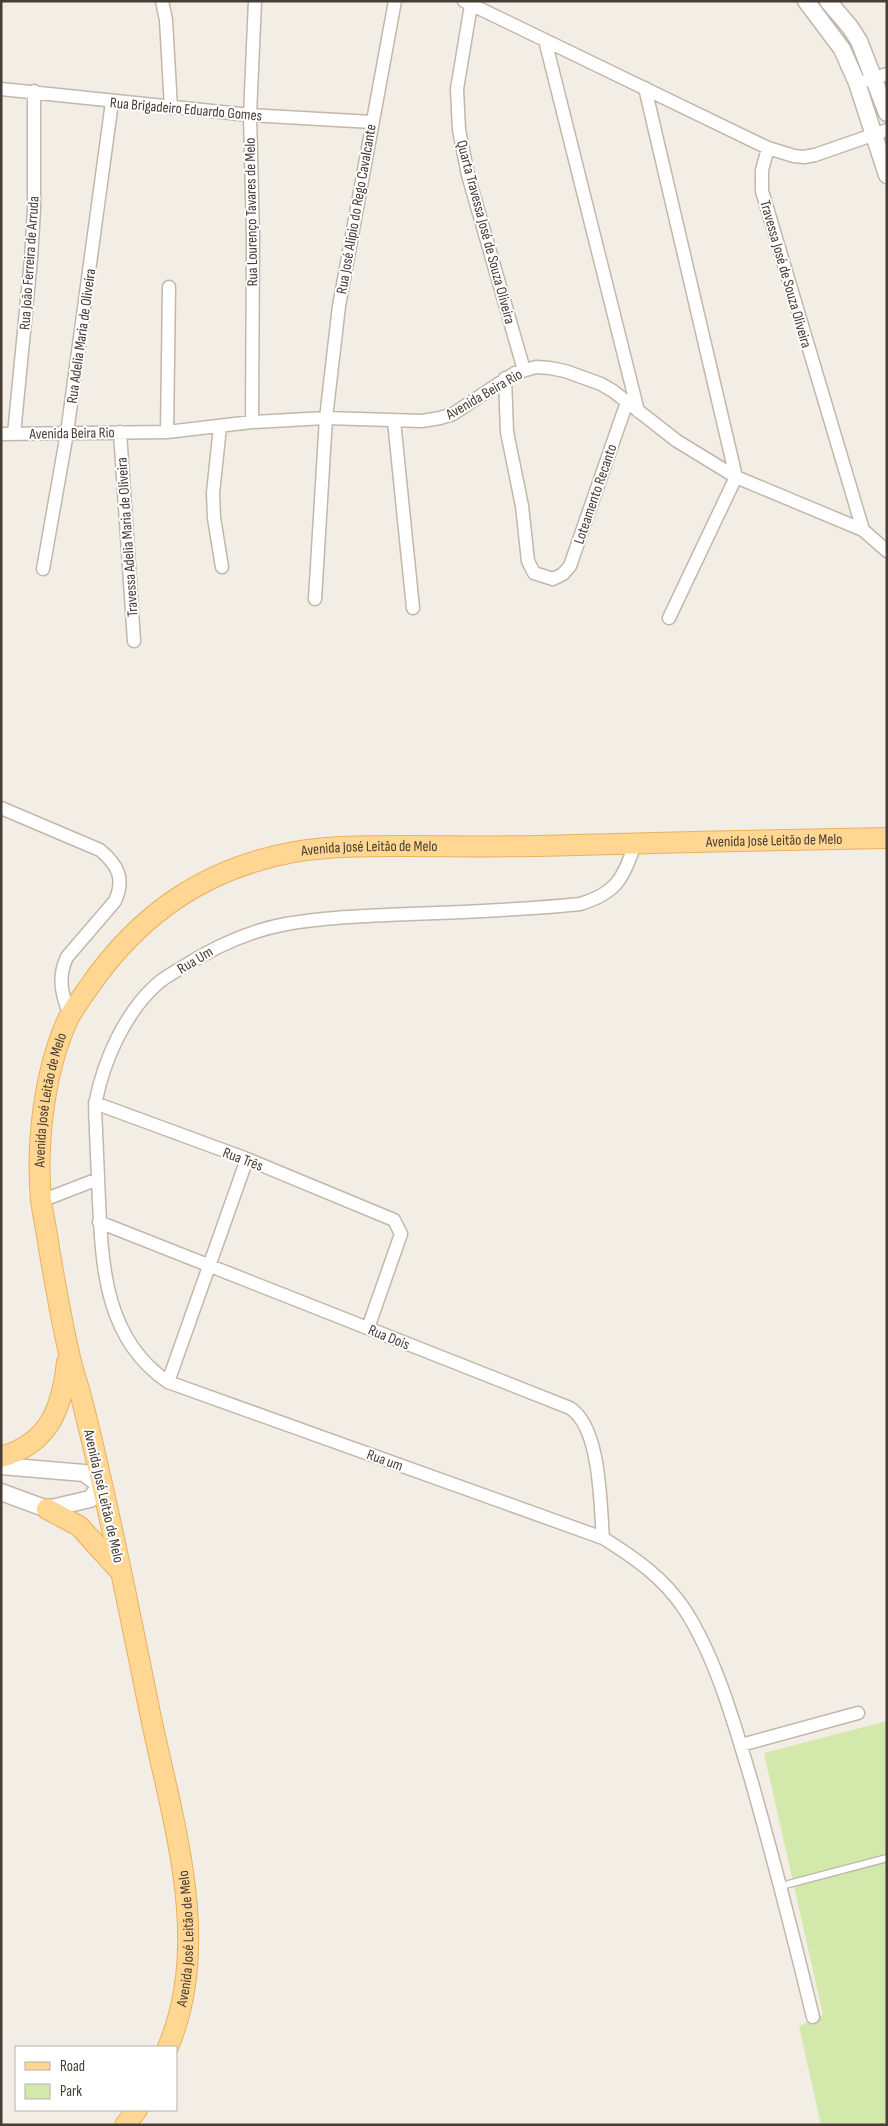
<svg xmlns="http://www.w3.org/2000/svg" width="888" height="2126" font-family="'Sofia Sans Condensed',sans-serif">
<style>
.green{fill:#d3e9ac}
.lines{fill:none;stroke-linecap:round;stroke-linejoin:round}
.service-casing{stroke:#c2b7aa;stroke-width:9}
.minor-casing{stroke:#c2b7aa;stroke-width:15}
.tertiary-casing{stroke:#c2b7aa;stroke-width:19}
.primary-casing{stroke:#e7b25f;stroke-width:22}
.service{stroke:#fff;stroke-width:6}
.minor{stroke:#fff;stroke-width:12}
.tertiary{stroke:#fff;stroke-width:16}
.primary{stroke:#ffd692;stroke-width:20}
.labels{text-anchor:middle;stroke-width:4;stroke-linejoin:round;paint-order:stroke}
.street-label{font-size:15px;fill:#463d34;stroke:#fff}
</style>
<rect width="100%" height="100%" fill="#f3eee5"/>
<path class="green" d="M887,1721V2125H821L799,2026L823,2015L764,1753Z"/>
<g class="lines">
<g class="service-casing">
<path id="service" d="M781,1886L887,1858"/>
</g>
<g class="minor-casing">
<path id="minor" d="M162,1L166,20L171,108
M464,1L768,148L794,156L804,157L815,155L887,130
M471,5L457,89L459,130L468,175L524,370
M545,40L638,411
M867,80L887,74
M645,88L736,477L669,618
M1,89L250,115L372,122
M768,148L762,170V191L863,530
M505,378L507,432L522,506L528,561L534,573L553,579L563,574L570,566L627,402
M394,421L413,608
M252,422L253,237L250,115L255,1
M220,427L213,493L214,518L222,567
M120,432L134,641
M167,432L169,287
M1,434L167,432L252,422L326,418L422,421L440,418L453,414L515,373L536,367L550,368L565,371L601,384L613,391L677,441L736,477L863,530L887,551
M14,434L31,259L34,209V91
M43,569L67,433L112,102
M315,599L326,418L339,306L395,1
M1,808L100,850C118,865 125,879 115,901L67,957C57,978 62,995 70,1016
M95,1103L247,1159L394,1220L401,1234L368,1328
M41,1201L98,1179
M99,1222L570,1408C601,1428 600,1504 603,1538C635,1558 664,1578 685,1610C717,1660 735,1726 752,1783C774,1861 794,1939 813,2017
M168,1382L247,1159
M603,1538L168,1382C106,1340 102,1269 99,1201C98,1178 97,1155 96,1131C96,1121 94,1110 96,1100C104,1060 125,1013 156,985C163,978 173,973 181,968C214,947 247,931 286,924C326,917 368,916 409,914C466,912 523,910 580,904C617,893 623,878 635,844
M741,1745L858,1713"/>
</g>
<g class="tertiary-casing">
<path id="tertiary" d="M806,1L842,49L857,83L887,175
M828,1L850,27L859,41L887,113
M1,1466L84,1473L101,1486L90,1499L47,1509L1,1492"/>
</g>
<g class="primary-casing">
<g id="primary">
<path d="M1,1457C50,1443 62,1408 67,1362"/>
<path d="M47,1509L79,1526L119,1570"/>
<path id="s1" d="M168,2047C213,1941 172,1820 150,1713C129,1609 108,1504 82,1400C78,1384 72,1369 69,1353C61,1319 55,1283 49,1248C47,1232 43,1216 41,1200C36,1143 44,1072 68,1019C74,1008 82,997 89,987C140,913 206,868 294,852C329,846 366,846 401,846C446,846 492,847 537,846C654,843 770,840 887,838"/>
<path d="M125,2125L137,2110"/>
</g>
</g>
<use href="#service" class="service"/>
<use href="#minor" class="minor"/>
<use href="#tertiary" class="tertiary"/>
<use href="#primary" class="primary"/>
</g>
<g class="labels">
<g class="street-label">
<text transform="translate(186 109) rotate(5)" y="5">Rua Brigadeiro Eduardo Gomes</text>
<text transform="translate(356 209) rotate(-80)" y="5">Rua José Alipio do Rego Cavalcante</text>
<text transform="translate(251 212) rotate(-91)" y="5">Rua Lourenço Tavares de Melo</text>
<text transform="translate(486 232) rotate(75)" y="5">Quarta Travessa José de Souza Oliveira</text>
<text transform="translate(29 263) rotate(-86)" y="5">Rua João Ferreira de Arruda</text>
<text transform="translate(786 274) rotate(74)" y="5">Travessa José de Souza Oliveira</text>
<text transform="translate(81 336) rotate(-82)" y="5">Rua Adelia Maria de Oliveira</text>
<text transform="translate(484 394) rotate(-30)" y="5">Avenida Beira Rio</text>
<text transform="translate(72 433) rotate(-1)" y="5">Avenida Beira Rio</text>
<text transform="translate(595 494) rotate(-71)" y="5">Loteamento Recanto</text>
<text transform="translate(127 537) rotate(-94)" y="5">Travessa Adelia Maria de Oliveira</text>
<text dy="5" stroke="none"><textPath href="#s1" startOffset="1821">Avenida José Leitão de Melo</textPath></text>
<text dy="5" stroke="none"><textPath href="#s1" startOffset="1416">Avenida José Leitão de Melo</textPath></text>
<text transform="translate(195 960) rotate(-31)" y="5">Rua Um</text>
<text dy="5" stroke="none"><textPath href="#s1" startOffset="966">Avenida José Leitão de Melo</textPath></text>
<text transform="translate(243 1159) rotate(21)" y="5">Rua Três</text>
<text transform="translate(389 1337) rotate(22)" y="5">Rua Dois</text>
<text transform="translate(385 1460) rotate(20)" y="5">Rua um</text>
<text transform="translate(104 1496) rotate(77)" y="5">Avenida José Leitão de Melo</text>
<text dy="5" stroke="none"><textPath href="#s1" startOffset="111">Avenida José Leitão de Melo</textPath></text>
</g>
</g>
<rect width="888" height="2126" fill="none" stroke="#463d34" stroke-width="5"/>
<rect x="15" y="2046" width="162" height="65" fill="#ffffff" stroke="#b5b1ae"/>
<rect x="25" y="2062" width="25" height="8" fill="#ffd692" stroke="#b5b1ae"/>
<text x="60" y="2071" font-size="15" fill="#463d34">Road</text>
<rect x="25" y="2084" width="25" height="15" fill="#d3e9ac" stroke="#b5b1ae"/>
<text x="60" y="2096" font-size="15" fill="#463d34">Park</text>
</svg>
